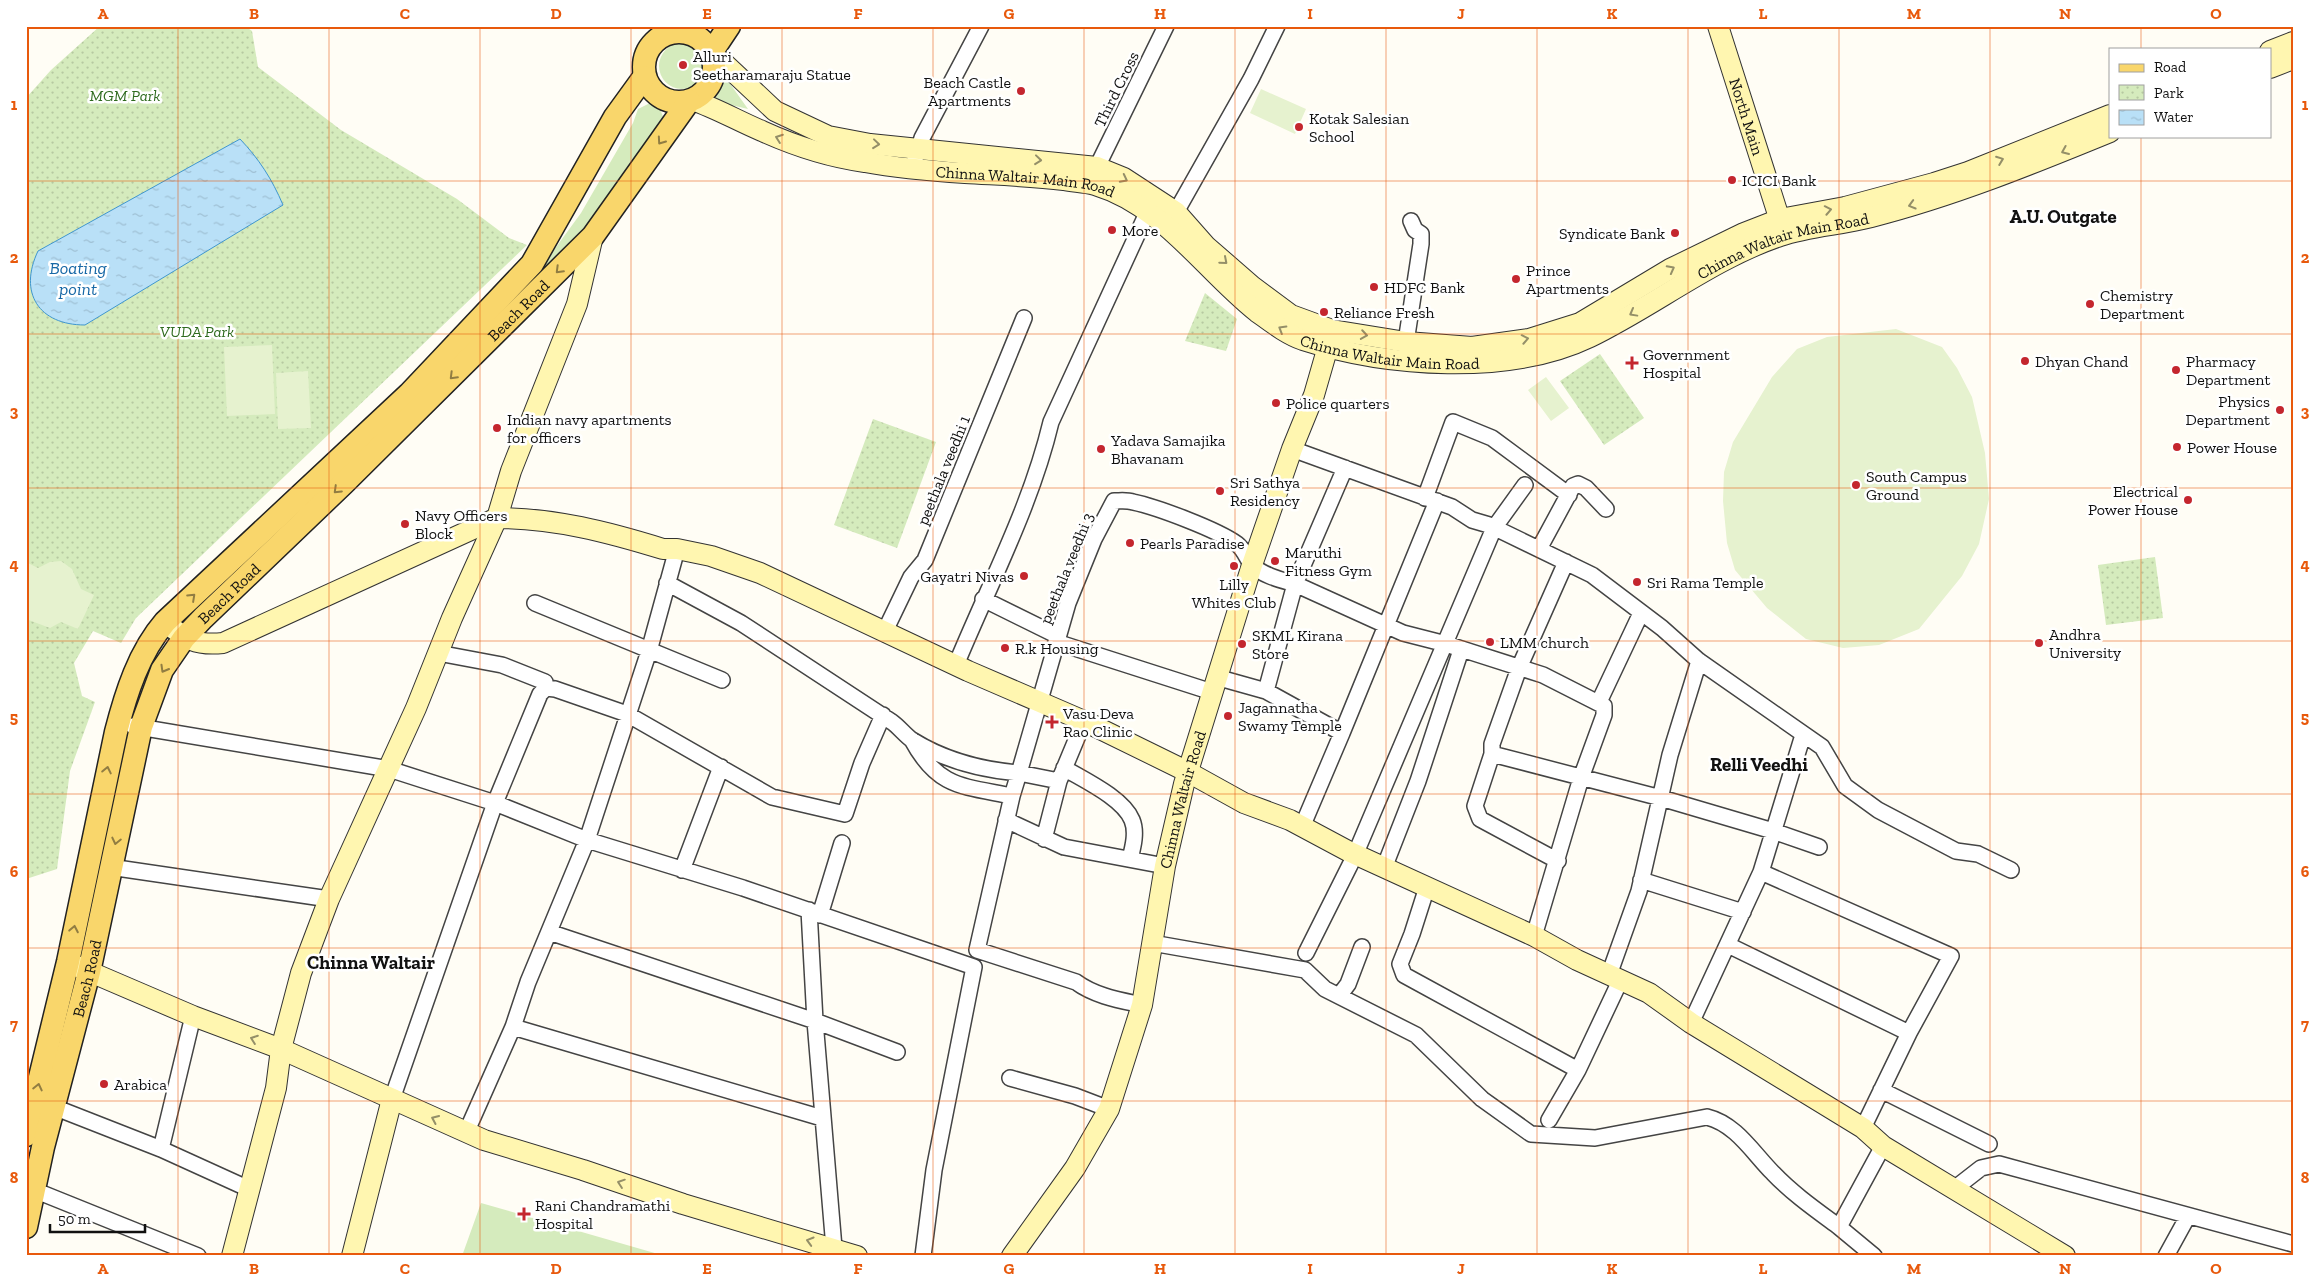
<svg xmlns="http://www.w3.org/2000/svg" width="2319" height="1282" font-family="'Zilla Slab',serif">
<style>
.grass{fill:#d5ebbd}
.park{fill:url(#park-dots)}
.pitch{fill:#e6f2cf}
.water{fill:url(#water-ripples);stroke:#3f96cf}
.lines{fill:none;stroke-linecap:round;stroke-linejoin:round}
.street-casing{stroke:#444;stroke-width:18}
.secondary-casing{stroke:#333;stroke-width:22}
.primary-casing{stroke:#222;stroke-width:25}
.street{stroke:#fff;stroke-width:15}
.secondary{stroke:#fff6b0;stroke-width:20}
.primary{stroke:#f9d66b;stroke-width:22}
.oneway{stroke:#948f68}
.oneway2{stroke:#917d42}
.grid{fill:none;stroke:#e8590c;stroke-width:1;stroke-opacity:0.55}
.poi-dot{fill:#c4262e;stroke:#fff;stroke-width:2}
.labels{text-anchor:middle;stroke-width:5;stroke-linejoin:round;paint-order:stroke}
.poi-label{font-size:16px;fill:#111;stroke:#fff;text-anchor:start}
.street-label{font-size:16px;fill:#111;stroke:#fff}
.park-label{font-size:16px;font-style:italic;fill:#2f6b1f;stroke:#fff}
.water-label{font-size:18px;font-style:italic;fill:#1768a6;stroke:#fff}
.quarter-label{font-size:19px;font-weight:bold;fill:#111;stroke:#fff}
.neatline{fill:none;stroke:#e8590c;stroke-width:2}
.grid-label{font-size:16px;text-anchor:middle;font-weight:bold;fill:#e8590c}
</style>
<defs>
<pattern id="park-dots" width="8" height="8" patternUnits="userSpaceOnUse" patternTransform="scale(1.25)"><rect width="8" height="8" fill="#d5ebbd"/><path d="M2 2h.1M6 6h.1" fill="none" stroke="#b6c8a1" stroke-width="1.8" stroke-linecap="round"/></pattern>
<pattern id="water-ripples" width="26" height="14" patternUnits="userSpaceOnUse" patternTransform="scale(1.25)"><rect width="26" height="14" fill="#b9e0f7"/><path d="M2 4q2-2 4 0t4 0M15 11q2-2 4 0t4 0" fill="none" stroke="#9ebfd3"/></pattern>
</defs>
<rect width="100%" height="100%" fill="#fffdf5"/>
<path class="grass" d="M659 66a23 23 0 1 1 46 0a23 23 0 1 1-46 0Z
M726,78L748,109L714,101Z
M650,103L660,109L664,119L599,214L555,262L469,349L543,265L581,213L633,123L638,109Z
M481,1203L665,1256H462Z"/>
<path class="park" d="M100,26H245L252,31L258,67L341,130L457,199L509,238L527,245L136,618L121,643L93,631L74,663L82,696L95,702L70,771L57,869L26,879V98L51,70Z
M1205,293L1237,319L1226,351L1185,341Z
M1600,354L1644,418L1604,445L1560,381Z
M873,419L936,442L897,548L834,525Z
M2155,557L2163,618L2106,625L2098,565Z"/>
<path class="pitch" d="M1261,89L1306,109L1295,134L1250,113Z
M1896,329L1942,347L1957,368L1972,397L1985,453L1989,499L1979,544L1962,576L1919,629L1879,645L1843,648L1806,639L1767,608L1735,570L1727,543L1723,501L1724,472L1733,442L1772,377L1797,349L1827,337Z
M272,345L275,414L227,416L224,347Z
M308,371L311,428L278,429L276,373Z
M1546,377L1569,408L1551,421L1528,390Z
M61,561L72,569L81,589L94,595L78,629L61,622L50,628L26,619V562L38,568L50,562Z"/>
<path class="water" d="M240,139C259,159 272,179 283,205L85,325C39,325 18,293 38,251Z"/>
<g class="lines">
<g class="street-casing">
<path id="street" d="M915,159L922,138L981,26
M1097,167L1166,26
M1176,212L1251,79L1277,26
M1406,342L1421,244V234L1415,230L1411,221
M1292,449L1452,507L1472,520L1489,525L1592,575L1662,628L1699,661L1822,747L1845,786L1878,810L1956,851L1978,854L2011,870
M1345,468L1295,584L1403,633L1446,644L1543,675L1604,706V715L1581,778L1534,936
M1425,498L1453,422L1492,438L1569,495
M1539,549L1573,486L1578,484L1586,488L1606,509
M1566,562L1519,668L1492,744V754L1661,798L1773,831L1819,847
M667,583L741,623L892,722C899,727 905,735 912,740C944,760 982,770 1019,773L1012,796L977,950L1076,982C1095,996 1119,1000 1142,1005
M983,599L1058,636
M535,603L722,680
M885,631L911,577L925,560L1024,318
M1056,642L1212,692
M438,653L502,665L545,682
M956,665C989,585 1031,506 1051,422L1148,211
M1216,677L1266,691L1342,733L1302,827
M1599,702L1641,613
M133,726L389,769L495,803L587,840L743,888L974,967L934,1170L923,1256
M1342,733L1437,501
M912,740C938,788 962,786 1012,796
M1492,754L1475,806L1480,819L1558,861
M1064,768C1084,780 1123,798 1132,820C1137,832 1133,847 1130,859
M1059,781L1019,773L1068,603L1094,539L1114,501C1120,501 1127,500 1133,502C1157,507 1218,530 1237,544C1245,550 1247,560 1253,566C1264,576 1282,580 1295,584L1266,691
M1006,820L1064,847L1165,866
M1044,839L1059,781L1084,721
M110,867L329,899
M1384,868L1418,781L1461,650
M682,870L721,767
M1761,872L1803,735
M1641,880L1743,912
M1427,887L1412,934L1400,964L1404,975L1578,1070
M809,910L815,1021L834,1248
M820,915L842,843
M549,932L815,1021L897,1052
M1152,943L1305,970L1325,989L1416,1035L1482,1099L1531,1134L1595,1138L1707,1117C1736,1124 1753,1153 1773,1173C1793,1194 1816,1210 1839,1227
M1728,945L1909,1033
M1306,953L1355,855L1494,528L1525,485
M1609,975L1639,891L1670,755L1699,661
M1339,996L1348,984L1362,947
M1691,1023L1761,872L1951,956L1909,1033L1863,1128
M513,1027L822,1118
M1010,1078L1075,1096L1109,1109
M1881,1090L1989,1144
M392,1099L495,803L540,694L546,688L555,689L627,714L772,797L845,814L862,763L883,715
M64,1111L161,1149L249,1189
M1549,1120L1578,1070L1620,981
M466,1133L513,1027L528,982L587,840L649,651L677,549
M161,1149L193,1016
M1954,1189L1981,1168L1999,1164L2293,1244
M44,1194L198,1256
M1874,1256L1839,1227L1883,1146
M2166,1256L2188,1216"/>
</g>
<g class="secondary-casing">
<g id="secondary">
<path id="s1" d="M1718,26L1783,230"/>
<path d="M2270,51L2293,42"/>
<path d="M714,57L726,65L775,111L828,136L870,144L1097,167L1124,178L1176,212L1206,246L1252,286L1291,315L1332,330L1406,342L1472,347L1529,339L1580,323L1670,269L1744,233L1780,219L1845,207L1934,183L1968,172L2110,115"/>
<path d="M2270,68L2293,59"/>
<path id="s2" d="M692,100C716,108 738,121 762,131C795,146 829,157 865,162C897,168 932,171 965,173C998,175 1031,176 1064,180C1074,182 1085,182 1095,185C1164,206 1203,269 1257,312C1271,322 1286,334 1303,340C1387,367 1509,376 1590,337C1654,306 1712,259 1780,236C1809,226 1841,225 1871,217C1953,196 2032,164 2110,132"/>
<path d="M165,622C185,639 196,646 223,643L497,518C554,518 608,532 663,549H677L711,556L760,573L968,671L1084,721L1188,772L1244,803L1290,820L1348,851L1534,936L1577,960L1649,993L1691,1023L1863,1128L1883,1146L2065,1256"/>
<path d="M74,965L193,1016L281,1049L484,1140L583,1170L683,1204L857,1256"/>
<path d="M232,1256L276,1088L281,1049L301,973L329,899L416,708L452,618L497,518L511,471L577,304L593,236"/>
<path d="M352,1256L392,1099"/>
<path id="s3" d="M1012,1256L1075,1168L1109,1109L1142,1005L1165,866L1184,784L1252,565L1292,449L1314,395L1331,336"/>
</g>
</g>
<g class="primary-casing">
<g id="primary">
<circle cx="679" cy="67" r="35"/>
<path d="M711,53L729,26"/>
<path d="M26,1135L68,962L116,732C126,693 139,652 165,622L409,394L532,264L615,117L644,77"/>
<path id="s4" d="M26,1227L43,1147L89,972L141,727L162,670L184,638L203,618L344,483L593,236L689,101"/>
</g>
</g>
<use href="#street" class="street"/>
<use href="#secondary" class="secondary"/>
<use href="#primary" class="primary"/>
</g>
<defs><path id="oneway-chevron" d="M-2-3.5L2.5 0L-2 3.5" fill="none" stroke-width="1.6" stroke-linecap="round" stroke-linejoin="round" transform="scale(1.25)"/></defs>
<g class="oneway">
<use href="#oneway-chevron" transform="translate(779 138) rotate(-160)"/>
<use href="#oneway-chevron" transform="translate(876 144) rotate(6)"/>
<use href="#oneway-chevron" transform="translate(2065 151) rotate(157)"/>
<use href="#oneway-chevron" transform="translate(1038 160) rotate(6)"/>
<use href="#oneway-chevron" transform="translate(2000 160) rotate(-21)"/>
<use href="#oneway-chevron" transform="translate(1124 179) rotate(27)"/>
<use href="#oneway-chevron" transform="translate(1912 205) rotate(164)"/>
<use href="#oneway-chevron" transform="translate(1828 210) rotate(-11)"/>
<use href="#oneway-chevron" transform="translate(1224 261) rotate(41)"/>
<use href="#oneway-chevron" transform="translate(1671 269) rotate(-28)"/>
<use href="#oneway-chevron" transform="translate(1633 313) rotate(151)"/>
<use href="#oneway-chevron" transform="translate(1282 329) rotate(-149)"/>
<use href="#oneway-chevron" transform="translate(1364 335) rotate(9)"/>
<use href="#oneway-chevron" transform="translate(1525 339) rotate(-11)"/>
<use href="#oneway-chevron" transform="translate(254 1039) rotate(-160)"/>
<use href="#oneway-chevron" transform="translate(435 1119) rotate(-156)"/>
<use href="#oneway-chevron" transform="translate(621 1183) rotate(-161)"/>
<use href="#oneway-chevron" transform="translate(810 1241) rotate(-164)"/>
</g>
<g class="oneway2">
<use href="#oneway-chevron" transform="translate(661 141) rotate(125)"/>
<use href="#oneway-chevron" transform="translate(559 270) rotate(135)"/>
<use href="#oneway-chevron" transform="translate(453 376) rotate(135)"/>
<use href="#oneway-chevron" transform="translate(337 490) rotate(136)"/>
<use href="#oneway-chevron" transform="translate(192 597) rotate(-43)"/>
<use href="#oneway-chevron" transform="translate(164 669) rotate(120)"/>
<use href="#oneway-chevron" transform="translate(107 770) rotate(-78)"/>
<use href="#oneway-chevron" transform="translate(116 841) rotate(103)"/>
<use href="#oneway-chevron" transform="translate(74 929) rotate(-79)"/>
<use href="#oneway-chevron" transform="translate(38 1087) rotate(-77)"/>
</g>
<path class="grid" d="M178,26V1256M329,26V1256M480,26V1256M631,26V1256M782,26V1256M933,26V1256M1084,26V1256M1235,26V1256M1386,26V1256M1537,26V1256M1688,26V1256M1839,26V1256M1990,26V1256M2141,26V49M2141,136V1256M26,181H2293M26,334H2293M26,488H2293M26,641H2293M26,794H2293M26,948H2293M26,1101H2293"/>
<g class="poi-dot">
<circle cx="683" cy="65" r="5"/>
<circle cx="1021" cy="91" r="5"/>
<circle cx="1299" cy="127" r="5"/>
<circle cx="1732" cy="180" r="5"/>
<circle cx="1112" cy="230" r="5"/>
<circle cx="1675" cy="233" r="5"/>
<circle cx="1516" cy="279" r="5"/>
<circle cx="1374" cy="287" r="5"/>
<circle cx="2090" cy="304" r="5"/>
<circle cx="1324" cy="312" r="5"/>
<circle cx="2025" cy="361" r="5"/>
<path d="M1629.5 355.5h5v5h5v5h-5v5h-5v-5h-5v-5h5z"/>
<circle cx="2176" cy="370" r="5"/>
<circle cx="1276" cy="403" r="5"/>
<circle cx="2280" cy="410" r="5"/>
<circle cx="497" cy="428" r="5"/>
<circle cx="2177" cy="447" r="5"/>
<circle cx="1101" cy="449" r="5"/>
<circle cx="1856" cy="485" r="5"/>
<circle cx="1220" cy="491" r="5"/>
<circle cx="2188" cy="500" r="5"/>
<circle cx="405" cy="524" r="5"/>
<circle cx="1130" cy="543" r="5"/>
<circle cx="1275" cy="561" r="5"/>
<circle cx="1234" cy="566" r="5"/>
<circle cx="1024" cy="576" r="5"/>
<circle cx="1637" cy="582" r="5"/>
<circle cx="1490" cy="642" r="5"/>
<circle cx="2039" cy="643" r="5"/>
<circle cx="1242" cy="644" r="5"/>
<circle cx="1005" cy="648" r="5"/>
<circle cx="1228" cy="716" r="5"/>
<path d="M1049.5 714.5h5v5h5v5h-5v5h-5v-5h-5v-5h5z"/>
<circle cx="104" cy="1084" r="5"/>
<path d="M521.5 1206.5h5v5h5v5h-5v5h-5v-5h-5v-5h5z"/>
</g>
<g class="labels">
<g class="poi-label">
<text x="693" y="62">Alluri<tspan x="693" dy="18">Seetharamaraju Statue</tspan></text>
<text x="1011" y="88" text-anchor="end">Beach Castle<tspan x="1011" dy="18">Apartments</tspan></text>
<text x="1309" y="124">Kotak Salesian<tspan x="1309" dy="18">School</tspan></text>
<text x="1742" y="186">ICICI Bank</text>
<text x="1122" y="236">More</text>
<text x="1665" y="239" text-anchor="end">Syndicate Bank</text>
<text x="1526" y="276">Prince<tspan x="1526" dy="18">Apartments</tspan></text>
<text x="1384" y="293">HDFC Bank</text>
<text x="2100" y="301">Chemistry<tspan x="2100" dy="18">Department</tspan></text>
<text x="1334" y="318">Reliance Fresh</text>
<text x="1643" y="360">Government<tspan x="1643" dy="18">Hospital</tspan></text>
<text x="2035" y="367">Dhyan Chand</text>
<text x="2186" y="367">Pharmacy<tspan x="2186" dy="18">Department</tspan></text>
<text x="2270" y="407" text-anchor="end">Physics<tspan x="2270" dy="18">Department</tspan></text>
<text x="1286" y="409">Police quarters</text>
<text x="507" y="425">Indian navy apartments<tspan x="507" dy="18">for officers</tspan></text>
<text x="1111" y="446">Yadava Samajika<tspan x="1111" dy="18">Bhavanam</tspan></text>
<text x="2187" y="453">Power House</text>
<text x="1866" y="482">South Campus<tspan x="1866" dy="18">Ground</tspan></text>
<text x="1230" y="488">Sri Sathya<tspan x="1230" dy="18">Residency</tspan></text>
<text x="2178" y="497" text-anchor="end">Electrical<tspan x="2178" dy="18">Power House</tspan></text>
<text x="415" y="521">Navy Officers<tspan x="415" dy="18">Block</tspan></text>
<text x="1140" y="549">Pearls Paradise</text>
<text x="1285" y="558">Maruthi<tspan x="1285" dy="18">Fitness Gym</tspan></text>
<text x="1014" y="582" text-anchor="end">Gayatri Nivas</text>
<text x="1647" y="588">Sri Rama Temple</text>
<text x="1234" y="590" text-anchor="middle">Lilly<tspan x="1234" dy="18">Whites Club</tspan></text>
<text x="2049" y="640">Andhra<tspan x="2049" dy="18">University</tspan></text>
<text x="1252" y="641">SKML Kirana<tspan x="1252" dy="18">Store</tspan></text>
<text x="1500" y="648">LMM church</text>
<text x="1015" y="654">R.k Housing</text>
<text x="1238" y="713">Jagannatha<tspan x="1238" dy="18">Swamy Temple</tspan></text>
<text x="1063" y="719">Vasu Deva<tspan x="1063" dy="18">Rao Clinic</tspan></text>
<text x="114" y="1090">Arabica</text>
<text x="535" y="1211">Rani Chandramathi<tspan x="535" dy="18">Hospital</tspan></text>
</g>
<g class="street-label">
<text transform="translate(1116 89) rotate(-64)" y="6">Third Cross</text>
<text dy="6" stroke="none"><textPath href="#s1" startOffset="95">North Main</textPath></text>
<text dy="6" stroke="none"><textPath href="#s2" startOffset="346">Chinna Waltair Main Road</textPath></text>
<text dy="6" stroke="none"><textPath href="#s2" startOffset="1186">Chinna Waltair Main Road</textPath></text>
<text dy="6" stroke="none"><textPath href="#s4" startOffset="1081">Beach Road</textPath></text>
<text dy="6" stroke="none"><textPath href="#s2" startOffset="766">Chinna Waltair Main Road</textPath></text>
<text transform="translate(943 470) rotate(-68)" y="6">peethala veedhi 1</text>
<text transform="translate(1066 568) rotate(-68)" y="6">peethala veedhi 3</text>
<text dy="6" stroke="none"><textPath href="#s4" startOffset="676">Beach Road</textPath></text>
<text dy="6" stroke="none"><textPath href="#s3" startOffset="495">Chinna Waltair Road</textPath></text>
<text dy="6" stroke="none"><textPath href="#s4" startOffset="256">Beach Road</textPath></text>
</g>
<g class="park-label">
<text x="125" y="101">MGM Park</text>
<text x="197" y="337">VUDA Park</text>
</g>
<g class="water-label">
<text x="78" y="274">Boating<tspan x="78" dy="21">point</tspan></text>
</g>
<g class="quarter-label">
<text x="2063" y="223">A.U. Outgate</text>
<text x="1759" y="771">Relli Veedhi</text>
<text x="371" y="969">Chinna Waltair</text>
</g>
</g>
<rect width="2319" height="1282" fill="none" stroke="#ffffff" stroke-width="55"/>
<rect x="2109" y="48" width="162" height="90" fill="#ffffff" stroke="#a0a0a0"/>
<rect x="2119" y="64" width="25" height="8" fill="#f9d66b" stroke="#a0a0a0"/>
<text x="2154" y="72" font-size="15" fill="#111111">Road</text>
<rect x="2119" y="85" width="25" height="15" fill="url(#park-dots)" stroke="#a0a0a0"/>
<text x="2154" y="98" font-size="15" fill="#111111">Park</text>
<rect x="2119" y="110" width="25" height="15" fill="url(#water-ripples)" stroke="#a0a0a0"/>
<text x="2154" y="122" font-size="15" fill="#111111">Water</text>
<path d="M50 1224v8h95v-8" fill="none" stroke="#111111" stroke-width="2.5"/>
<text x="58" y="1224" font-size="15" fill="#111111" stroke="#ffffff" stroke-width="4" paint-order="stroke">50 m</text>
<rect x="28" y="28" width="2264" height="1226" class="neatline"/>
<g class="grid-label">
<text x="103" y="19">A</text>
<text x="254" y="19">B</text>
<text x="405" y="19">C</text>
<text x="556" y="19">D</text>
<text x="707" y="19">E</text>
<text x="858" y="19">F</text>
<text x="1009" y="19">G</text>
<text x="1160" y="19">H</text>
<text x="1310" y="19">I</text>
<text x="1461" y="19">J</text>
<text x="1612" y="19">K</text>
<text x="1763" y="19">L</text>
<text x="1914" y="19">M</text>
<text x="2065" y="19">N</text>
<text x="2216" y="19">O</text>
<text x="14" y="110">1</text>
<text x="2305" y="110">1</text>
<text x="14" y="263">2</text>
<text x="2305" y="263">2</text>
<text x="14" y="417">3</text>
<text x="2305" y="417">3</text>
<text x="14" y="570">4</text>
<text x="2305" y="570">4</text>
<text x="14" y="723">5</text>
<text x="2305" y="723">5</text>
<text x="14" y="877">6</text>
<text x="2305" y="877">6</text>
<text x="14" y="1030">7</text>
<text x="2305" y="1030">7</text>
<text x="14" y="1183">8</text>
<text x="2305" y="1183">8</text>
<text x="103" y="1274">A</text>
<text x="254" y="1274">B</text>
<text x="405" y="1274">C</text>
<text x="556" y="1274">D</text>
<text x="707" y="1274">E</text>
<text x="858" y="1274">F</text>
<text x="1009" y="1274">G</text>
<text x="1160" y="1274">H</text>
<text x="1310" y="1274">I</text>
<text x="1461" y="1274">J</text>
<text x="1612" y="1274">K</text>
<text x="1763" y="1274">L</text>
<text x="1914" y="1274">M</text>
<text x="2065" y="1274">N</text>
<text x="2216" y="1274">O</text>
</g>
</svg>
